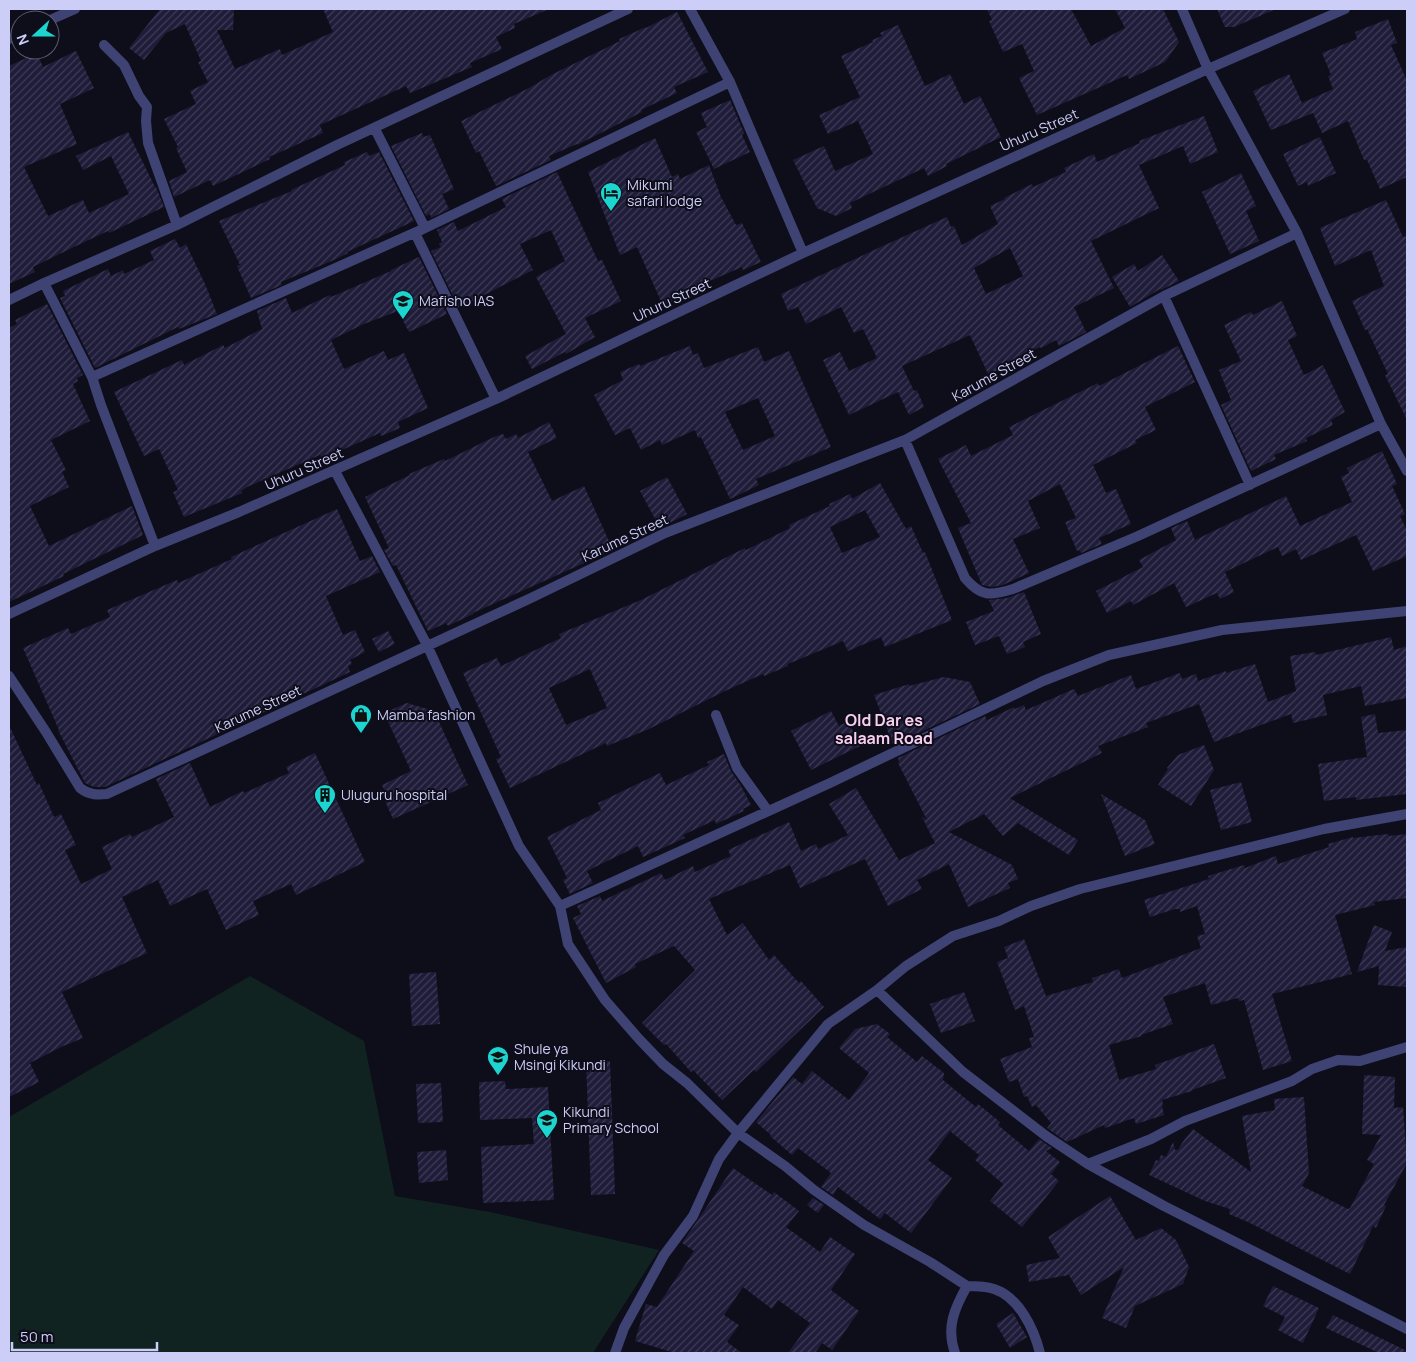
<svg xmlns="http://www.w3.org/2000/svg" width="1416" height="1362" font-family="Manrope,sans-serif">
<style>
.grass{fill:#112321}
.building{fill:url(#building-hatch);fill-rule:evenodd}
.lines{fill:none;stroke-linecap:round;stroke-linejoin:round}
.street{stroke:#3e4373;stroke-width:10}
.labels{text-anchor:middle;stroke-width:4;stroke-linejoin:round;paint-order:stroke}
.street-label{font-size:14px;fill:#cdcef8;stroke:#0e0d1a}
.poi-label{font-size:14px;fill:#cdcef8;stroke:#0e0d1a;text-anchor:start}
.quarter-label{font-size:16px;font-weight:bold;fill:#f9cfef;stroke:#0e0d1a}
</style>
<defs>
<pattern id="building-hatch" width="6" height="6" patternUnits="userSpaceOnUse" patternTransform="scale(1.25)"><rect width="6" height="6" fill="#1e1c39"/><path d="M-1 1l2-2M0 6l6-6M5 7l2-2" fill="none" stroke="#3e3c56"/></pattern>
</defs>
<rect width="100%" height="100%" fill="#0e0d1a"/>
<path class="grass" d="M250,976L364,1041L395,1196L490,1212L659,1250L593,1353H9V1117Z"/>
<path class="building" d="M160,9H234L233,30H217L235,69L280,49L282,55L333,32L323,9H549L514,24L515,28L496,37L502,49L470,63L472,67L410,93L406,86L320,125L323,133L269,157L270,159L213,186L210,180L174,197L169,181L187,172L176,148L178,147L164,119L196,104L190,91L208,82L198,62L201,61L185,24L166,33L144,60L129,48Z
M987,9H1071L1091,46L1125,28L1115,9H1163L1179,42L1165,62L1129,79L1127,75L1037,115L1019,78L1034,71L1022,44L1003,52L989,21L992,20Z
M1217,9H1276L1234,27H1225Z
M677,12L708,72L674,87L677,93L641,110L642,112L577,145V144L549,156L551,160L496,186L479,151L476,153L461,121L529,88L551,75L620,41L619,39L646,27V28Z
M1388,19L1397,43L1391,45L1407,81V177L1380,189L1367,160H1364L1348,121L1322,133L1313,113L1271,130L1253,91L1289,74L1302,103L1333,89L1328,76L1331,75L1322,53L1357,39L1355,32Z
M898,25L925,86L950,74L964,104L980,96L1001,137L946,164L947,166L928,176L924,168L850,203L852,208L836,216L817,208L793,160L824,146L835,171L873,154L858,121L828,134L819,115L860,97L841,56L873,42L872,40L882,36L880,33Z
M76,51L94,88L60,104L77,144L24,167L48,216L83,200L89,213L129,194L111,156L83,170L76,156L128,132L155,187H156L164,207L109,233L108,231L78,245L33,267L35,272L9,284V66L37,53L43,67Z
M730,100L744,133L742,135L750,152L714,169L696,132L707,127L701,113Z
M1204,116L1218,152L1190,164L1183,146L1139,165L1159,208L1091,241L1114,288L1074,307L1086,332L1059,346L1056,340L1041,348L1040,347L1015,358L1017,363L989,376L970,335L902,366L914,391L917,390L924,407L909,415L898,392L849,415L823,360L840,352L849,371L877,358L863,329L854,333L841,307L806,324L798,307L788,311L781,294L874,250L947,217L951,227L954,226L962,245L998,224L990,206L1005,199L1004,198L1032,184L1033,187L1066,172L1064,168L1094,154L1097,162L1140,143L1139,141ZM1010,248L1023,276L986,294L974,268Z
M422,133L423,137L430,135L454,189L442,194L449,209L431,218L430,214L426,216L391,146Z
M1320,137L1336,173L1308,186L1307,182L1298,186L1283,154Z
M655,138L672,177L678,174L680,179L709,165L721,197L736,225L742,223L761,262L743,270L742,267L687,291L689,294L663,306L637,247L620,255L588,172Z
M367,152L369,156L379,152L414,221L347,252L348,253L334,260L281,282L282,285L251,298L237,266L240,265L219,221L292,191L291,190L345,165L344,162Z
M557,172L598,261L602,260L621,301L585,318L595,337L566,354L565,352L532,369L525,356L566,334L536,277L565,261L551,230L520,244L533,270L459,308L431,251L441,247L439,244L442,242L437,230L454,222L458,231L506,207L502,199Z
M1241,173L1256,206L1246,211L1259,241L1230,254L1202,192Z
M1386,200L1403,237L1407,236V420L1385,375L1388,374L1367,329L1365,330L1352,301L1384,286L1371,250L1335,266L1320,228Z
M175,239L180,248L186,244L205,284L217,314L179,329L178,327L95,368L60,298L65,296L63,291L108,269L111,276L123,270L124,274L154,260L150,251Z
M1162,255L1179,281L1161,290L1160,289L1130,307L1112,277L1134,264L1138,271Z
M419,257L447,314L409,332L398,311L364,324L331,340L344,369L384,351L388,360L404,353L428,408L398,422L400,428L381,436L380,433L322,459L320,455L247,487L241,491L242,493L184,517L173,492L178,490L159,449L144,456L114,392L182,360L184,365L223,345L225,348L262,329L257,311L286,298L292,313L330,295L331,297L391,271V270Z
M1282,301L1297,336L1288,340L1304,375L1323,365L1345,412L1331,420L1333,425L1306,438L1307,441L1274,455L1276,459L1251,471L1221,405L1231,400L1219,370L1241,361L1224,325L1251,312L1253,315Z
M47,304L83,375L77,378L78,381L73,384L90,421L51,440L66,470L62,472L69,487L30,506L49,546L132,506L143,535L63,574L64,576L9,602V328L17,324L15,320Z
M690,346L693,355L698,353L704,368L758,347L764,362L789,351L831,447L756,479L759,485L730,499L701,437L698,438L695,430L662,445L660,440L641,450L630,428L615,435L594,395L623,380L620,372L639,364L640,366ZM758,398L775,436L743,450L725,412Z
M1178,346L1195,382L1145,407L1156,430L1135,440L1137,443L1093,465L1106,493L1116,489L1131,524L1099,538L1102,544L1081,553L1079,550L1077,551L1065,522L1076,518L1060,484L1028,501L1040,528L1013,539L1029,573L1003,585L992,587L982,585L958,528L971,523L938,459L966,445L971,456L1013,435L1009,427L1098,383L1099,386L1107,382Z
M549,422L557,438L528,452L552,501L584,486L613,550L473,613V614L448,626L446,623L444,624L428,631L396,565L393,566L384,550L389,548L365,497L410,475L409,474L444,459L445,461L494,437L503,434L506,439L516,434L518,438Z
M1382,451L1397,484L1392,486L1405,514L1400,516L1407,531V556L1373,571L1356,535L1301,560L1296,549L1282,556L1278,547L1225,572L1234,592L1220,599L1217,593L1186,607L1174,583L1133,605L1131,601L1107,613L1096,591L1143,567L1139,560L1176,540L1171,528L1187,521L1195,540L1286,496L1300,526L1352,502L1341,477L1349,473L1347,468Z
M667,477L687,514L660,528L640,491Z
M880,483L906,529L911,526L923,553L925,552L952,620L885,647L881,637L848,651L843,641L788,664V666L764,676L763,674L725,691L649,729L607,746L606,743L510,788L496,759L501,757L463,673L497,658L501,666L561,638L559,634L641,600L745,548L746,550L790,528L789,525L830,506L829,504L850,494L852,499ZM865,510L880,537L842,553L830,527ZM590,669L607,708L566,725L549,688Z
M337,509L360,561L372,556L380,572L326,596L343,635L355,630L365,652L350,660L352,664L348,666L350,672L105,787H94L85,783L58,730H59L23,648L68,628L71,634L110,617L107,610L177,580L178,583L232,559L231,557Z
M1024,592L1041,634L1023,642L1025,647L1007,654L999,636L975,645L966,622L994,611L989,600L1007,598Z
M388,631L395,644L379,652L372,639Z
M1391,637L1394,650L1407,646V698L1365,706L1361,686L1323,695L1327,715L1293,723L1291,714L1214,742L1199,704L1146,723L1148,727L1098,746L1102,753L1010,798L1078,840L1069,855L1018,823L1003,836L984,814L949,832L1012,865L1018,879L1008,883L1010,888L968,907L949,864L917,880L922,889L888,906L865,859L800,888L790,865L709,899L727,935L743,923L769,960L774,955L799,983L801,981L824,1007L756,1072L754,1070L722,1100L693,1070L691,1072L666,1044L664,1045L642,1023L695,970L674,946L635,964L636,967L606,983L573,918L581,914L577,906L600,896L602,901L661,873L665,880L693,866L695,872L731,856L728,850L789,822L801,851L816,844L818,849L848,835L829,804L856,788L899,860L935,843L922,817L927,820L898,763L899,762L898,758L985,716L987,720L1014,707L1015,709L1024,705L1026,710L1074,689L1078,696L1131,675L1136,689L1180,673L1182,679L1196,674L1198,681L1226,671V673L1255,664L1268,702L1296,691L1290,656L1315,652L1316,655Z
M944,677L970,682L980,704L893,745L874,695L909,684V686Z
M407,703L434,711L468,785L393,819L385,801L388,799L382,785L411,771L384,713Z
M831,711L839,726L848,721L860,746L811,770L791,731Z
M1375,714L1378,733L1407,730V794L1356,800V797L1324,801L1318,764L1367,757L1361,717Z
M9,725L37,785L39,783L54,817L61,814L76,845L65,850L81,884L112,869L102,847L130,834L132,837L174,817L156,779L190,763L210,807L243,791L244,793L289,773L286,767L315,753L365,862L296,895L291,884L253,901L259,915L226,930L207,889L170,906L158,880L122,897L147,953L62,992L83,1038L61,1047L30,1063L39,1082L9,1097Z
M1204,745L1214,770L1191,806L1158,785L1168,769L1167,768L1178,755Z
M724,754L731,771L741,786L751,805L743,809L744,811L716,824L715,820L683,835L685,838L643,857L638,846L587,871L593,883L570,894L563,880L567,878L547,837L601,810L598,803L660,773L666,785L709,765L707,762Z
M1241,782L1252,822L1221,830L1210,790Z
M1101,794L1145,820L1155,844L1125,856Z
M1388,834L1389,836L1407,834V898L1374,902L1375,905L1335,915L1352,974L1272,994L1292,1061L1263,1070L1244,1000L1239,1001L1238,998L1211,1005L1205,983L1163,997L1173,1024L1141,1035L1142,1036L1109,1045L1119,1080L1156,1069L1155,1065L1214,1044L1226,1078L1192,1090V1091L1162,1100L1163,1105L1162,1106L1164,1115L1136,1124L1134,1118L1105,1128L1104,1125L1067,1142L1047,1128L1051,1123L1036,1105L1032,1107L1027,1096L1024,1097L1018,1079L1009,1082L1000,1059L1032,1047L1029,1038L1034,1037L1024,1006L1015,1010L997,962L1008,958L1004,947L1024,939L1046,996L1093,982L1092,978L1119,969L1122,978L1201,948L1197,936L1205,934L1197,906L1180,912V909H1175L1150,917L1144,900L1209,879L1208,876L1244,865L1245,868L1276,856L1278,864L1329,847L1328,844L1353,837V838Z
M1374,925L1392,932L1385,951L1407,947V987L1378,985L1379,966L1357,972Z
M436,972L440,1024L412,1026L409,974Z
M964,992L975,1021L941,1033L930,1004Z
M877,1024L890,1034L887,1037L917,1062L922,1056L944,1073L943,1080L976,1107L978,1104L1000,1122L998,1125L1029,1151L1039,1139L1052,1148L1046,1151L1060,1162L1051,1174L1059,1181L1022,1227L990,1201L1003,1184L975,1160L979,1155L950,1131L928,1160L952,1178L911,1233L885,1213L880,1219L838,1187L833,1195L821,1187L831,1173L798,1148L792,1155L770,1136L771,1135L756,1122L793,1077L802,1084L812,1071L849,1100L869,1073L839,1048L855,1029Z
M610,1061L615,1194L591,1195L586,1062Z
M1364,1075L1395,1077L1394,1108L1403,1107L1407,1163L1384,1205L1386,1206L1376,1228L1373,1226L1350,1274L1248,1222L1229,1214L1230,1209L1205,1201L1149,1175L1156,1160L1159,1161L1161,1155L1166,1157L1173,1142L1175,1150H1178L1182,1143L1193,1129L1251,1172L1242,1116L1275,1110L1274,1099L1304,1097L1309,1173L1302,1186L1348,1209L1350,1208L1374,1164L1367,1160L1381,1135L1362,1134Z
M505,1081L506,1089L548,1087L554,1200L483,1203L481,1147L534,1144L532,1118L480,1120L479,1082Z
M441,1083L443,1122L418,1123L416,1084Z
M446,1150L448,1180L419,1183L417,1152Z
M733,1168L772,1195L774,1192L799,1211L786,1227L820,1252L830,1237L855,1254L831,1290L859,1311L832,1350L822,1343L815,1353H788L810,1323L778,1300L772,1309L743,1287L724,1315L739,1325L727,1342L742,1353H675L635,1341L646,1304L657,1307L694,1251L682,1243Z
M1110,1196L1136,1240L1161,1228L1176,1240L1189,1267L1183,1284L1135,1306L1126,1328L1102,1318L1124,1267L1081,1295L1069,1275L1029,1282L1026,1265L1060,1258L1048,1237Z
M813,1198L824,1205L818,1213L807,1205Z
M1273,1286L1319,1308L1303,1343L1278,1330L1285,1317L1263,1306Z
M1013,1313L1027,1337L1010,1348L996,1324Z
M1333,1315L1407,1351V1353H1379L1326,1328Z"/>
<g class="lines">
<path class="street" d="M690,9L730,82L803,253
M1182,9L1208,69L1297,233L1381,424L1407,471
M50,20L75,9
M9,39L20,34
M104,45L124,65L139,96L147,107L146,121L148,143L177,225
M375,129L425,228L415,233L496,399
M44,283L92,377L101,405L155,546
M1164,296L1250,485
M9,300L44,283L177,225L337,145L628,9
M92,377L425,228L730,82
M905,440L965,578C981,597 990,596 1013,589L1138,536L1381,424
M335,471L427,645L519,846L560,906L568,944L605,1000L639,1039L663,1064L687,1083L738,1133L785,1166L814,1190L864,1225L930,1262L967,1286
M9,614L155,546L239,512L496,399L803,253L1208,69L1345,9
M9,676L46,732L80,788C89,795 97,795 107,794L531,598L665,533L905,440L1164,296L1297,233
M716,715L737,768L768,811
M560,906L830,783L1043,681L1109,655L1222,630L1407,611
M877,990L963,1072L1046,1136L1088,1164L1164,1206L1407,1329
M1088,1164L1151,1139L1185,1121L1292,1081L1312,1069L1338,1060L1360,1061L1407,1047
M615,1353L624,1328L664,1255L693,1216L719,1159L738,1133L828,1024L877,990L906,966L953,936L999,921L1031,906L1080,889L1324,829L1407,814
M955,1353C946,1328 954,1309 967,1286C976,1286 985,1286 994,1289C1019,1297 1034,1329 1040,1353"/>
</g>
<defs>
<g id="hotel-pin" transform="scale(1.125)"><path d="M0 17L-7.5 6A9.5 9.5 0 1 1 7.5 6Z" fill="#1dd5d0" stroke="#0e0d1a"/><path d="M-6-4.5h1.5V1H6V5H4.5V3h-9V5H-6ZM-4 0a1.8 1.8 0 1 1 3.6 0ZM.5 0V-2.5h3Q6-2.5 6 0Z" fill="#111"/></g>
<g id="school-pin" transform="scale(1.125)"><path d="M0 17L-7.5 6A9.5 9.5 0 1 1 7.5 6Z" fill="#1dd5d0" stroke="#0e0d1a"/><path d="M0-5L7-2L0 1L-7-2ZM-4 1L0 2.5L4 1V4Q0 6-4 4Z" fill="#111"/></g>
<g id="shop-pin" transform="scale(1.125)"><path d="M0 17L-7.5 6A9.5 9.5 0 1 1 7.5 6Z" fill="#1dd5d0" stroke="#0e0d1a"/><path d="M-5-2.5h2.3a2.7 3.5 0 0 1 5.4 0H5L5.5 6h-11ZM-1.5-2.5h3a1.5 2.3 0 0 0-3 0Z" fill="#111"/></g>
<g id="building-pin" transform="scale(1.125)"><path d="M0 17L-7.5 6A9.5 9.5 0 1 1 7.5 6Z" fill="#1dd5d0" stroke="#0e0d1a"/><path d="M-4-6H4V6H1V3H-1V6H-4ZM-2.5-4.3h1.7v1.8h-1.7ZM.8-4.3h1.7v1.8H.8ZM-2.5-1h1.7V.8h-1.7ZM.8-1h1.7V.8H.8Z" fill="#111"/></g>
</defs>
<g fill-rule="evenodd">
<use href="#hotel-pin" x="611" y="193"/>
<use href="#school-pin" x="403" y="301"/>
<use href="#shop-pin" x="361" y="715"/>
<use href="#building-pin" x="325" y="795"/>
<use href="#school-pin" x="498" y="1057"/>
<use href="#school-pin" x="547" y="1120"/>
</g>
<g class="labels">
<g class="street-label">
<text transform="translate(1039 130) rotate(-24)" y="5">Uhuru Street</text>
<text transform="translate(672 300) rotate(-25)" y="5">Uhuru Street</text>
<text transform="translate(994 375) rotate(-29)" y="5">Karume Street</text>
<text transform="translate(304 469) rotate(-24)" y="5">Uhuru Street</text>
<text transform="translate(625 538) rotate(-25)" y="5">Karume Street</text>
<text transform="translate(258 709) rotate(-25)" y="5">Karume Street</text>
</g>
<g class="poi-label">
<text x="627" y="190">Mikumi<tspan x="627" dy="16">safari lodge</tspan></text>
<text x="419" y="306">Mafisho IAS</text>
<text x="377" y="720">Mamba fashion</text>
<text x="341" y="800">Uluguru hospital</text>
<text x="514" y="1054">Shule ya<tspan x="514" dy="16">Msingi Kikundi</tspan></text>
<text x="563" y="1117">Kikundi<tspan x="563" dy="16">Primary School</tspan></text>
</g>
<g class="quarter-label">
<text x="884" y="726">Old Dar es<tspan x="884" dy="18">salaam Road</tspan></text>
</g>
</g>
<rect width="1416" height="1362" fill="none" stroke="#cdcef8" stroke-width="20"/>
<g transform="translate(35 35) rotate(249)"><circle r="24" fill="#0e0d1a" stroke="#5a5a73"/>
<path d="M0-4L9 19L0 12L-9 19Z" fill="#1dd5d0"/>
<text y="-8" font-size="14" font-weight="bold" text-anchor="middle" fill="#cdcef8">N</text>
</g>
<path d="M12 1342v8h145v-8" fill="none" stroke="#cdcef8" stroke-width="2.5"/>
<text x="20" y="1342" font-size="15" fill="#cdcef8" stroke="#0e0d1a" stroke-width="4" paint-order="stroke">50 m</text>
</svg>
